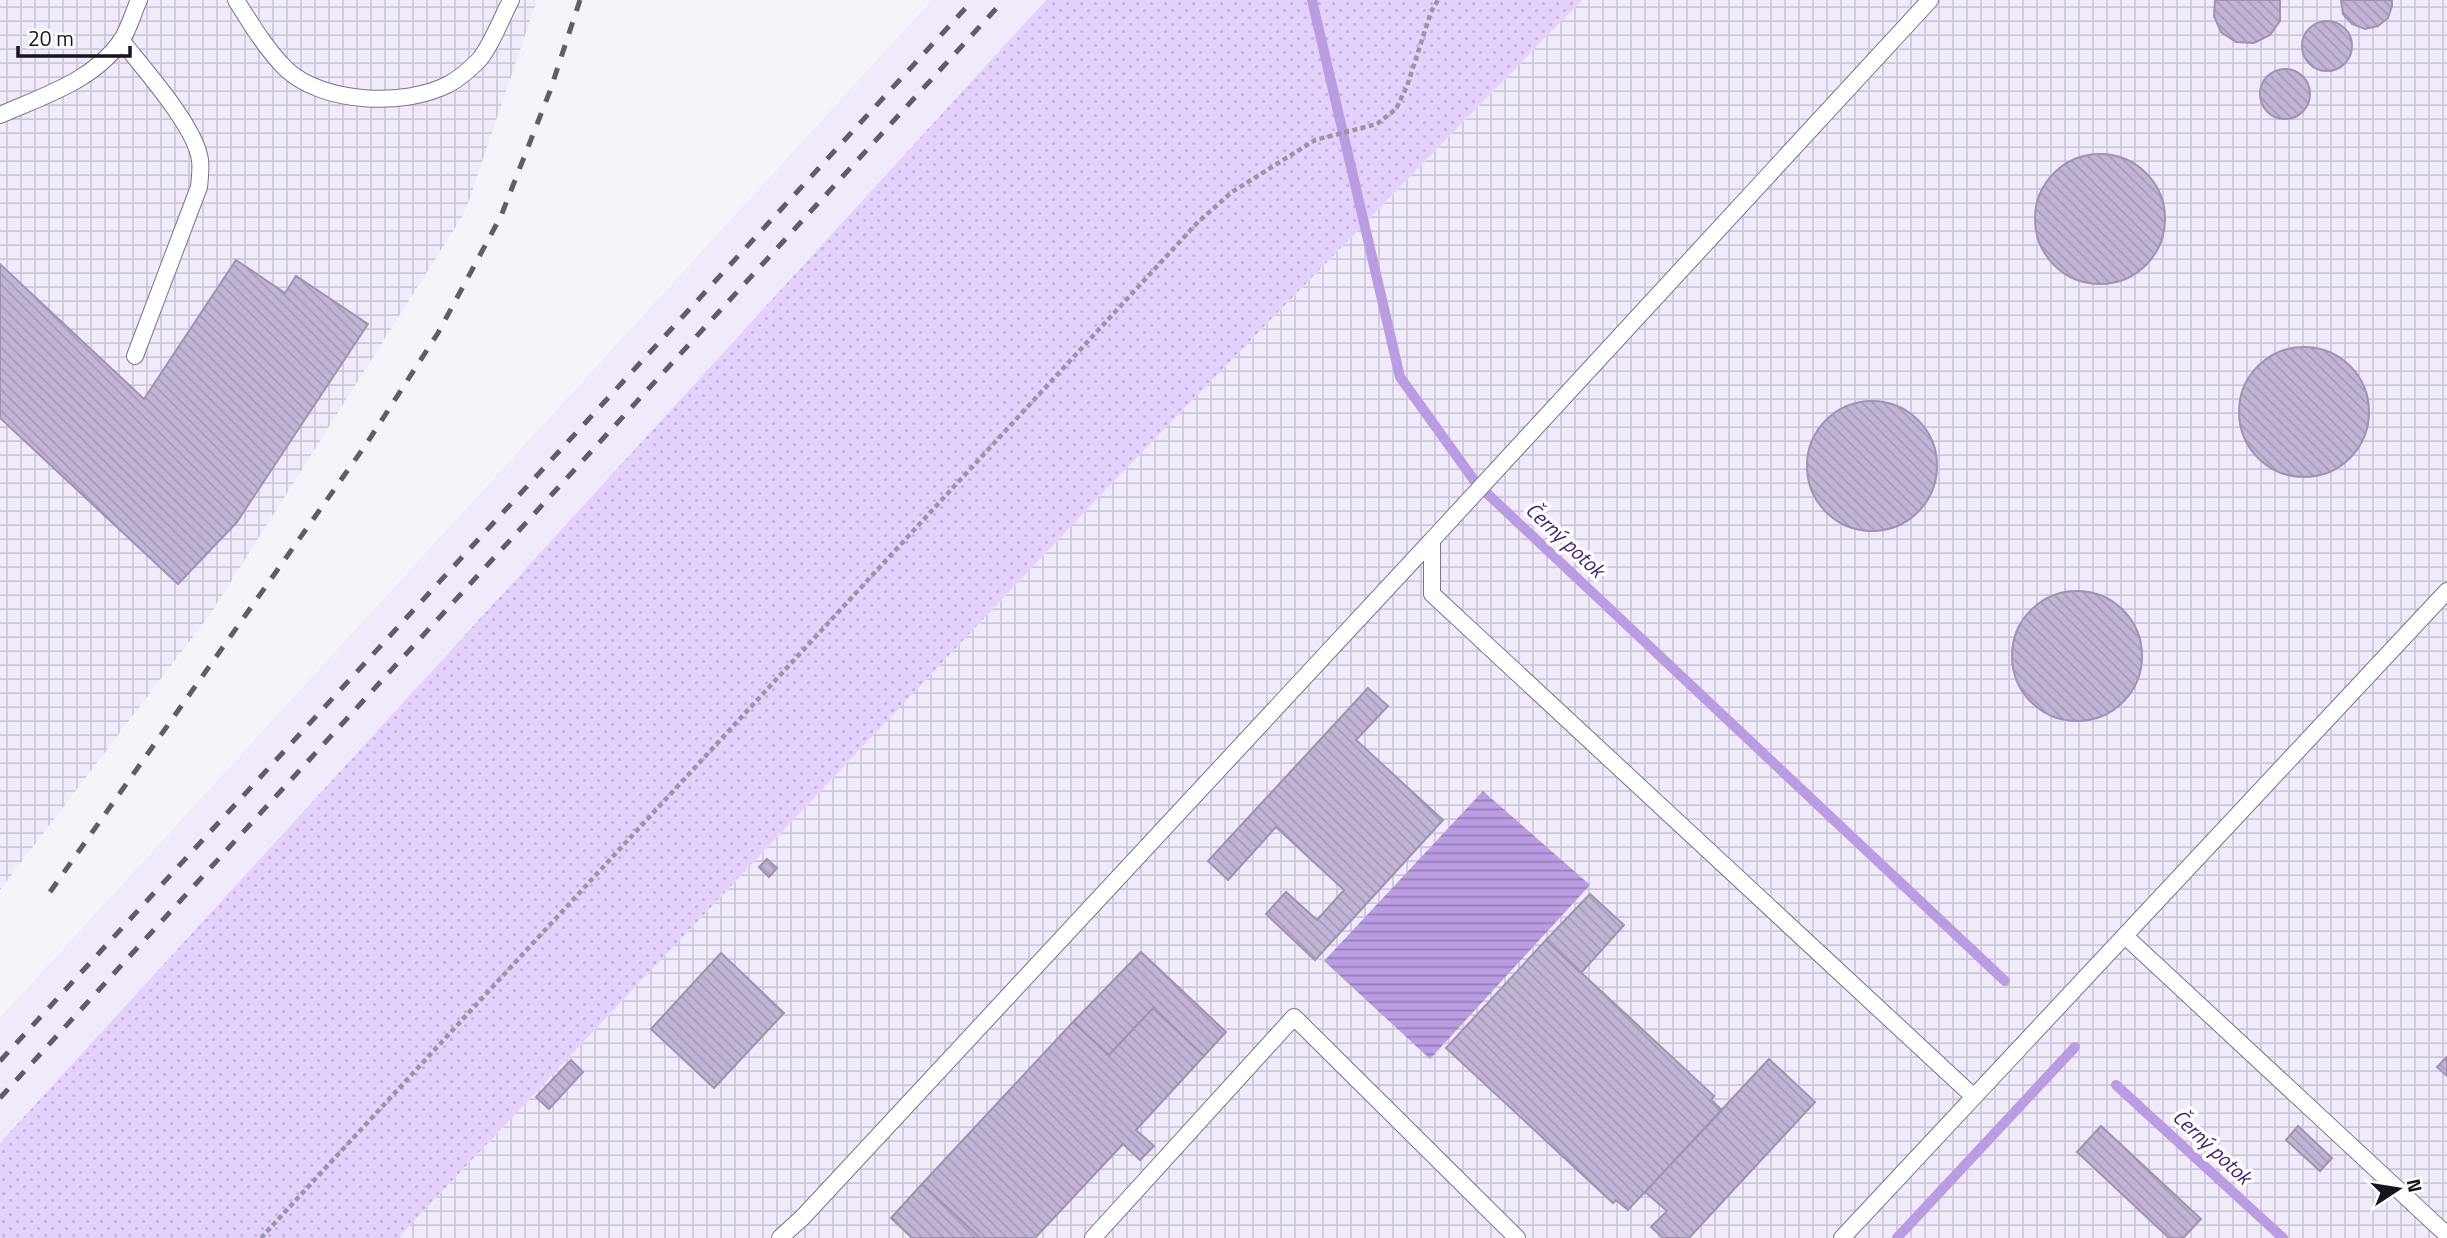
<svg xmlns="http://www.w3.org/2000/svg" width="2447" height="1238" font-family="'Titillium Web',sans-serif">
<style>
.built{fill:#f0eafb}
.industrial{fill:url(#industrial-grid)}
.grass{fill:url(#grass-dots)}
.water{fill:url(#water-rules)}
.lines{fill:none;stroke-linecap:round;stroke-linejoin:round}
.stream{stroke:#ba9ce2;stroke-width:10}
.building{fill:url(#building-back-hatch);stroke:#a092b3;stroke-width:2}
.lane-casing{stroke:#7e7190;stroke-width:18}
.path{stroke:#9a969f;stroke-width:4.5;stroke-dasharray:5 3.5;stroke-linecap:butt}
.lane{stroke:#fff;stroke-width:16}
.rail{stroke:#615d67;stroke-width:5;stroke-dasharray:12 12;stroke-linecap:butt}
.labels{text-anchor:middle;stroke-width:7;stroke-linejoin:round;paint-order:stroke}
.water-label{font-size:21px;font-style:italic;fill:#471c6d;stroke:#fff}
</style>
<defs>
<pattern id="industrial-grid" width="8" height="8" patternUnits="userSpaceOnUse" patternTransform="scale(1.75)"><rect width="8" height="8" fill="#f0eafb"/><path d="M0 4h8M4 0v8" fill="none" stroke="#cdc8d7"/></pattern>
<pattern id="grass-dots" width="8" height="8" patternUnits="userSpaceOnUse" patternTransform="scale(1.75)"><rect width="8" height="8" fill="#e4d2fe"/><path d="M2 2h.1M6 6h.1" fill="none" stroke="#c3b3d9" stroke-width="1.8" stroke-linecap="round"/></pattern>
<pattern id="water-rules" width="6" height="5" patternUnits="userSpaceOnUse" patternTransform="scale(1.75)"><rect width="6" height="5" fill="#ba9ce2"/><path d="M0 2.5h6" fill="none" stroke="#967eb7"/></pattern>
<pattern id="building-back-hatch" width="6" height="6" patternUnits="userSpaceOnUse" patternTransform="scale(1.75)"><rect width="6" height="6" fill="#c2b4d5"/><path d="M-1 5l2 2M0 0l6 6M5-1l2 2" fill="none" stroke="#a69ab6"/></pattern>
</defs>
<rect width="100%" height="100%" fill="#f6f3fa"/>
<path class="built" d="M932,0H1046L0,1143V1018Z"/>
<path class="industrial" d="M0,0H537L465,212L211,613L0,890Z
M1582,0H2447V1238H398L1109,486Z"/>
<path class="grass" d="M1046,0H1582L1109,486L398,1238H0V1143Z"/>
<path class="water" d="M1483,791L1590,885L1430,1059L1324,961Z"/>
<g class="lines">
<path class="stream" d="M1312,0L1400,377L1476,483L2005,981
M2116,1085L2283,1238
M1897,1238L2075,1047"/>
</g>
<path class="building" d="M2215,0H2280V21L2270,35L2254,43L2236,42L2221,32L2214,16Z
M2341,0H2392V6L2388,18L2378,26L2365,29L2352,24L2343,14Z
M2302 46a25 25 0 1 1 50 0a25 25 0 1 1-50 0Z
M2260 94a25 25 0 1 1 50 0a25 25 0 1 1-50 0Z
M2035 219a65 65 0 1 1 130 0a65 65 0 1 1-130 0Z
M236,260L285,293L296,276L368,324L237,522L178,584L0,418V264L144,399Z
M2239 412a65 65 0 1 1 130 0a65 65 0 1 1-130 0Z
M1807 466a65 65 0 1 1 130 0a65 65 0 1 1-130 0Z
M2012 656a65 65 0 1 1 130 0a65 65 0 1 1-130 0Z
M1368,688L1388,706L1356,740L1443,820L1315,960L1266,914L1286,892L1317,920L1344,890L1276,827L1228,880L1208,861Z
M767,859L777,868L769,877L759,867Z
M1590,894L1624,925L1581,973L1546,940Z
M1546,940L1714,1096L1711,1100L1722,1110L1628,1210L1616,1200L1613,1203L1446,1048Z
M1141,952L1226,1032L1204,1056L1153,1008L1109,1055L1073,1022Z
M721,953L784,1013L714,1088L651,1029Z
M1153,1008L1204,1056L1136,1130L1154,1146L1140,1160L1123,1144L1035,1238H980L922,1184L1073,1022L1109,1055Z
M2447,1057V1076L2437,1067Z
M1769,1059L1815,1102L1689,1238H1663L1651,1227L1667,1211L1645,1192Z
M571,1060L583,1072L549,1109L536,1097Z
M2101,1126L2201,1219L2183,1238H2169L2077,1152Z
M2298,1126L2332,1158L2320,1171L2286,1140Z
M922,1184L980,1238H912L891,1218Z"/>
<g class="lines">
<g class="lane-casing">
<path id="lane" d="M236,0C251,24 266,49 286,69C323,104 405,107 449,84C458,79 470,69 478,61C489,50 503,15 511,0
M1930,0L1432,540V594L1974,1097
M121,40C143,68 196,127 200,160C201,168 200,178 199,187L135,356
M0,115C43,96 93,81 121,41C129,29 133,13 139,0
M2125,936L2447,1235
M780,1238L803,1217L1432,540
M1093,1238L1294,1017L1517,1238
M1842,1238L2447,591"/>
</g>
<path class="path" d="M261,1238L1198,222L1232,192L1315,140L1377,124L1396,109L1407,86L1431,12L1438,0"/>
<use href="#lane" class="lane"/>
<path class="rail" d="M50,892L367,443L438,333L501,216L550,91L580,0
M0,1061L973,0
M0,1098L1004,0"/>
</g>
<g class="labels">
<g class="water-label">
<text transform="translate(1565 540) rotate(43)" y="7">Černý potok</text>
<text transform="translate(2212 1147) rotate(43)" y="7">Černý potok</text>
</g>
</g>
<g transform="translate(2398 1189) rotate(78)" stroke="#ffffff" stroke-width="5" paint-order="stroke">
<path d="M0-5L12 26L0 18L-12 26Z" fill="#18131f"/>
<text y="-10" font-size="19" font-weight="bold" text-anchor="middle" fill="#18131f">N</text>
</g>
<path d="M18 46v10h112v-10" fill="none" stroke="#18131f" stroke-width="3.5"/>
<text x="28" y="46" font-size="21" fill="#18131f" stroke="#ffffff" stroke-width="5" paint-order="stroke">20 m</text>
</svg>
